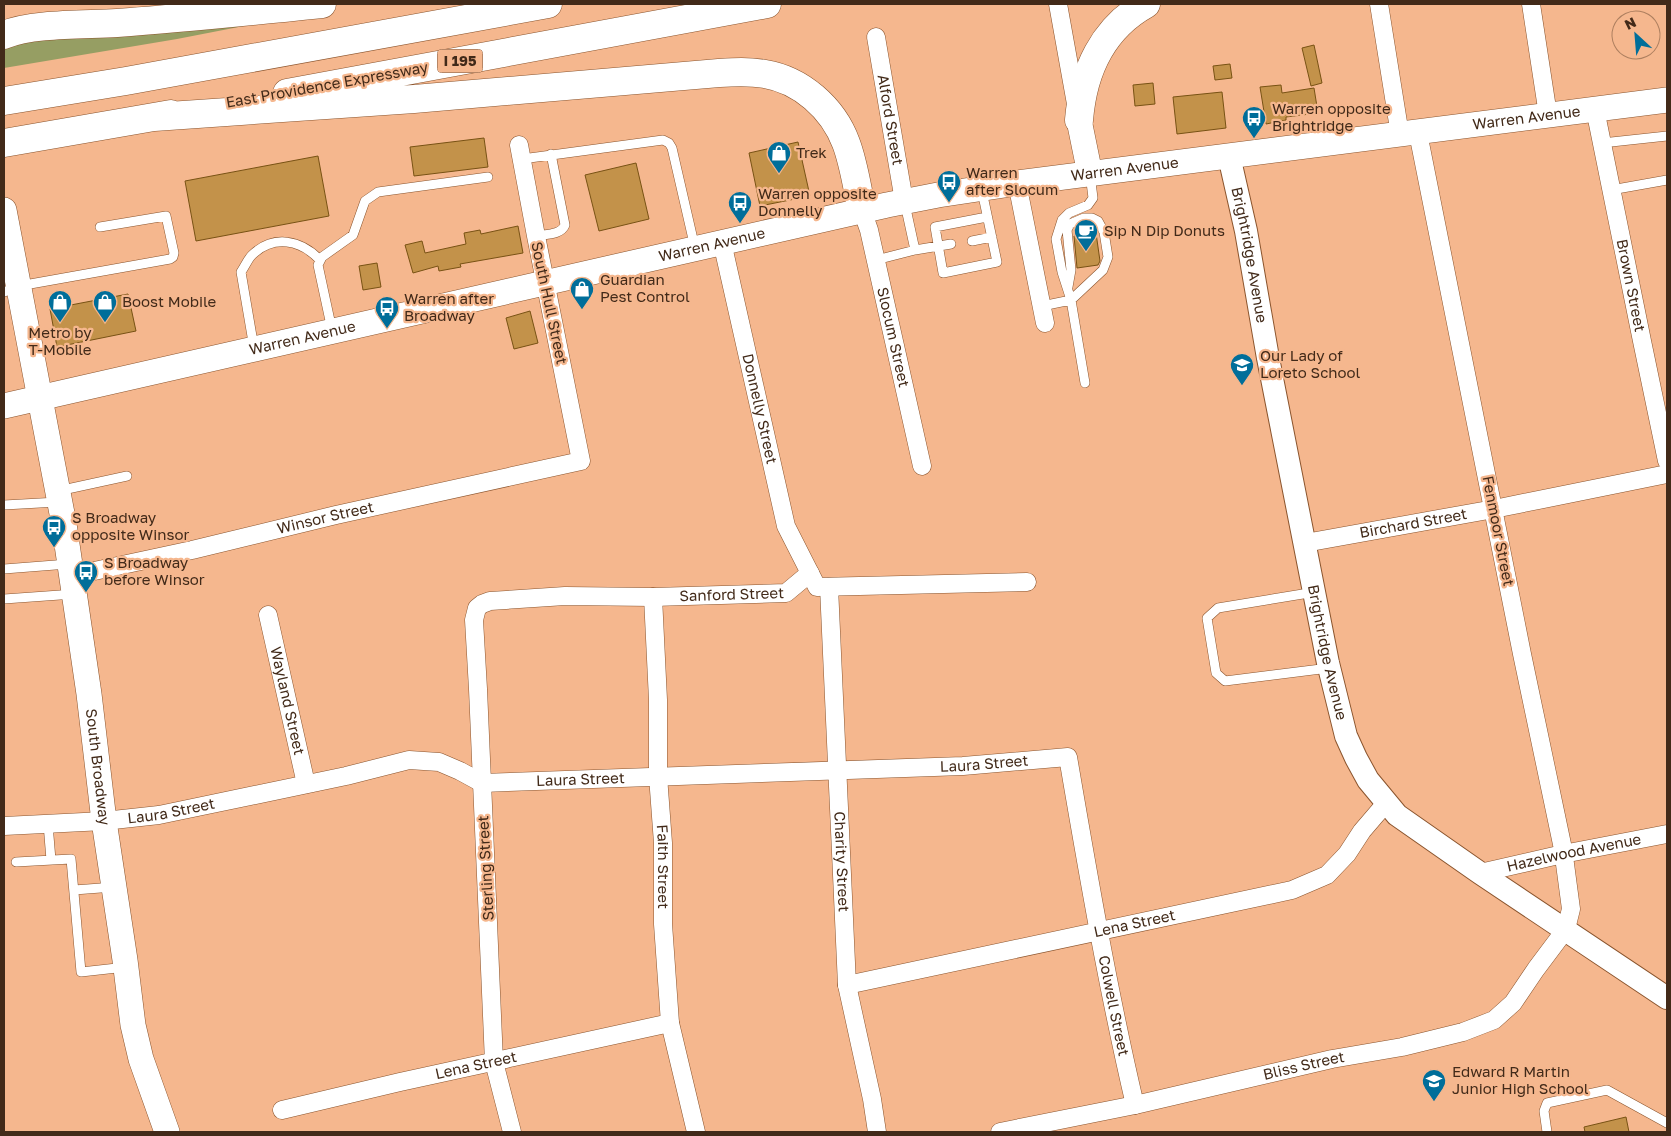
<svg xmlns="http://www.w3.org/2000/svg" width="1671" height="1136" font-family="'Golos Text',sans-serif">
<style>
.green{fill:#969e63}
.building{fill:#c3924a;stroke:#785214}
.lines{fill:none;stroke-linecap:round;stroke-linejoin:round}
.service-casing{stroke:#8a542d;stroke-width:10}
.minor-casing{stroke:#8a542d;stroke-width:19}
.tertiary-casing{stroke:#8a542d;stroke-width:24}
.secondary-casing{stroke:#8a542d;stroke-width:26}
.motorway-casing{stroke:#8a542d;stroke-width:29}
.service{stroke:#fff;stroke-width:9}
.minor{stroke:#fff;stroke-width:18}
.tertiary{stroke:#fff;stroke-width:22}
.secondary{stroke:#fff;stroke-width:25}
.motorway{stroke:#fff;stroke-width:28}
.labels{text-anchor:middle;stroke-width:4.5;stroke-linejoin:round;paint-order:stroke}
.shield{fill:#f5b78e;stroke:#78543c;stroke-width:1}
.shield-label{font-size:14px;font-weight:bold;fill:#422a19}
.street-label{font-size:15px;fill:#422a19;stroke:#f5b78e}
.poi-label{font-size:15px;fill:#422a19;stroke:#f5b78e;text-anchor:start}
</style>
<rect width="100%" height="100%" fill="#f5b78e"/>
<path class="green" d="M249,25L177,39L4,68V42Z"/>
<path class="building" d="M1314,45L1322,83L1311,86L1302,48Z
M1230,64L1232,78L1215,80L1213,66Z
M1153,83L1155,104L1135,106L1133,85Z
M1281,85L1282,93L1314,88L1318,113L1286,117V120L1266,124L1260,87Z
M1222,92L1226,128L1177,134L1173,97Z
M484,138L488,167L414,176L410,147Z
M798,142L810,196L760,206L749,153Z
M318,156L329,216L196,241L185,181Z
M636,163L649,219L599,231L585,175Z
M518,226L523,253L460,264L461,267L439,271L438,266L413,273L405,245L422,241L425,253L466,244L464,233L480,230L481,234Z
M1096,233L1100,261L1098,265L1077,268L1074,236Z
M377,263L381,287L363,290L359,266Z
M128,294L136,331L57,347L50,309Z
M530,311L538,343L514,349L506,318Z
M1626,1117L1629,1132H1585L1584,1127Z"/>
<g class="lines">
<g class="service-casing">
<path id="service" d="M1602,143L1667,136
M522,159L663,140L669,143L672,148L695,248
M1611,190L1667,180
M982,191L997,262L943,273L935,227L987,217
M536,236C546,234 561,235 565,225L551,154
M972,241L992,237
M915,250L951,244
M876,260L915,250L905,204
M4,292L19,286L170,259L173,257L174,253L166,216L100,227
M1042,306L1071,300L1103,270L1108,257L1104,232L1098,221L1092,218H1084L1070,224L1067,230L1071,270L1068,287
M332,330L318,265L322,257L353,235L365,201L378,192L488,177
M254,348L241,272C245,266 248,259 252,255C274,234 301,240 320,260
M1085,383L1071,300L1062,272L1056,239L1062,220L1069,213L1088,205L1093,198L1090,174
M58,491L127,476
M4,505L58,502
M4,569L68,564
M1315,592L1218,608L1207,618L1216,673L1225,681L1329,668
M4,599L74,594
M48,824L51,860
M16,862L71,859L81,972L126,967
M74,890L114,887
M1547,1132L1544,1111L1547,1103L1607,1090L1667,1123"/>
</g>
<g class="minor-casing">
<g id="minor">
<path d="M1058,4L1076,104"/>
<path d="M1379,4L1400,135"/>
<path d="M1531,4L1548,115"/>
<path id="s1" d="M876,37L904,201"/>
<path id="s2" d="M1595,109L1642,341L1667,461"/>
<path d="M1017,183L1045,323"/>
<path id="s3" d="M862,210L869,230L922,466"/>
<path id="s4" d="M722,242L786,526L817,587L1027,582"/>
<path id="s5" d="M1305,543L1494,509L1667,474"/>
<path id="s6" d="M71,576L192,550L336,515L581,461L536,236L519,145"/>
<path id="s7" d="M829,587L847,985L872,1099L877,1132"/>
<path id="s8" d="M653,597L658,700V776L663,843V924L670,1023L696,1132"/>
<path id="s9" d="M268,615L306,784"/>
<path id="s10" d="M4,826L104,821L159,815L346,776L409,760L439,762L460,771L482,783L963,766L1068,757C1088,874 1108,990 1135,1105"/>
<path id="s11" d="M1480,873L1563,854L1667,834"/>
<path id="s12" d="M847,985L1292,890L1327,875L1347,854L1362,831L1386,803"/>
<path id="s13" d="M282,1110L400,1082L670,1023"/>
<path id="s14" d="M512,1132L494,1062L478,689L474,620L477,608L482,604L490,601L565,596L653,597L786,593L810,573"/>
<path id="s15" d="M1000,1132L1135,1105L1332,1059L1402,1047L1463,1032L1494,1020L1513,1003L1536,969L1566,929L1571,909L1563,849L1522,654L1418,133"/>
</g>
</g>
<g class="tertiary-casing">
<g id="tertiary">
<path id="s16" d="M1229,156L1246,231L1268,358L1328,663L1346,736L1356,758L1368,780L1397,815L1480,873L1667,998"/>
</g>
</g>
<g class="secondary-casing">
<g id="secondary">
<path d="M1079,120L1090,174"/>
<path id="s17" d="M4,210L64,524L89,694L104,821L125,960L133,1025L141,1059L167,1132"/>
<path id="s18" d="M4,406L887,205L938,195L1017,183L1667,100"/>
</g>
</g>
<g class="motorway-casing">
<path id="motorway" d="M4,35C32,23 85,25 117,23C186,18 254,11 322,4
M287,93L767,4
M4,101L126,81L548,4
M154,117L414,99L719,73C734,72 749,71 765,74C801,80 833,108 846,143C854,164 857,188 862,210
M1079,120C1083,71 1103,28 1146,4
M4,143L171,114"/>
</g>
<use href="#service" class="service"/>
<use href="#minor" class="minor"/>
<use href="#tertiary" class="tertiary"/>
<use href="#secondary" class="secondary"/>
<use href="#motorway" class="motorway"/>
</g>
<defs>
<g id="bus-pin" transform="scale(1.25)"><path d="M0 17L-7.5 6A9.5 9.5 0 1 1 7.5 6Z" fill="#006e9a" stroke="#f5b78e"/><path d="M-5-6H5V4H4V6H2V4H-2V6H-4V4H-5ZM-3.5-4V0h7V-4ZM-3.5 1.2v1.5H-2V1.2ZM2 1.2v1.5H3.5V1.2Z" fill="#fff"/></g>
<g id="shop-pin" transform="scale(1.25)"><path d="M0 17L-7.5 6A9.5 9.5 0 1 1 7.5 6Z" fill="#006e9a" stroke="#f5b78e"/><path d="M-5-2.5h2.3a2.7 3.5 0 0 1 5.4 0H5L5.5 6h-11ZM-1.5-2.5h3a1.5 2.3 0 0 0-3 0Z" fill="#fff"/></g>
<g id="cafe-pin" transform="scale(1.25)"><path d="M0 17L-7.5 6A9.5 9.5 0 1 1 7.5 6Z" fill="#006e9a" stroke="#f5b78e"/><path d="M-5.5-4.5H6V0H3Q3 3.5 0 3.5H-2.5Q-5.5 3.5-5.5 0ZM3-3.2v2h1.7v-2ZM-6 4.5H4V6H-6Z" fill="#fff"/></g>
<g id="school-pin" transform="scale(1.25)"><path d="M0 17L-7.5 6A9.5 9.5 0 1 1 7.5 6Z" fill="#006e9a" stroke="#f5b78e"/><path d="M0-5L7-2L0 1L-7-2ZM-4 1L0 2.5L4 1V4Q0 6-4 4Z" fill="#fff"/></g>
</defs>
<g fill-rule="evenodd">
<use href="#bus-pin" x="1254" y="118"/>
<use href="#shop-pin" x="779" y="153"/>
<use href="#bus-pin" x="949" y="182"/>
<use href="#bus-pin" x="740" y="203"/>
<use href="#cafe-pin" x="1086" y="231"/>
<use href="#shop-pin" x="582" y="289"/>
<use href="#shop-pin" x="60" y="302"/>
<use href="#shop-pin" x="105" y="302"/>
<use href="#bus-pin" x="387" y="308"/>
<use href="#school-pin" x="1242" y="365"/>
<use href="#bus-pin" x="54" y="527"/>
<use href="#bus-pin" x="86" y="572"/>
<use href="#school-pin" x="1434" y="1081"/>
</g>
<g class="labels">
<rect class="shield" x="437.5" y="49.5" width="45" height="23" rx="4"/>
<g class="shield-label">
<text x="460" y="66">I 195</text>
</g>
<g class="street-label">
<text transform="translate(327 85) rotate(-10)" y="5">East Providence Expressway</text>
<text dy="5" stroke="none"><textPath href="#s18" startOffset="1551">Warren Avenue</textPath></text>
<text dy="5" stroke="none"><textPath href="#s1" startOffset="84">Alford Street</textPath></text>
<text dy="5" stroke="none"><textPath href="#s18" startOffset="1146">Warren Avenue</textPath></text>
<text dy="5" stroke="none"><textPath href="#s18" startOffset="726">Warren Avenue</textPath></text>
<text dy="5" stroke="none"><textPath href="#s16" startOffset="101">Brightridge Avenue</textPath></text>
<text dy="5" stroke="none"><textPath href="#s2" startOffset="180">Brown Street</textPath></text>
<text transform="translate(549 303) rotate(78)" y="5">South Hull Street</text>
<text dy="5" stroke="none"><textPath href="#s18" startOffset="306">Warren Avenue</textPath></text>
<text dy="5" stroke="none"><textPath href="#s3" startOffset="131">Slocum Street</textPath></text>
<text dy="5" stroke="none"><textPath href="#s4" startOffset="171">Donnelly Street</textPath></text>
<text dy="5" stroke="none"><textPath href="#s6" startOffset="261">Winsor Street</textPath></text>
<text dy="5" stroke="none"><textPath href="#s5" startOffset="110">Birchard Street</textPath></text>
<text transform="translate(1498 531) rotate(79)" y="5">Fenmoor Street</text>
<text dy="5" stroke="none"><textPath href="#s14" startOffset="784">Sanford Street</textPath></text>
<text dy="5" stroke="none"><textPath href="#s16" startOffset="506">Brightridge Avenue</textPath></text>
<text dy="5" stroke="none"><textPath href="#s9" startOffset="88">Wayland Street</textPath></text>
<text dy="5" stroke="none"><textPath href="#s10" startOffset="992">Laura Street</textPath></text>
<text dy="5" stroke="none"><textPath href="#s17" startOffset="565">South Broadway</textPath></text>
<text dy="5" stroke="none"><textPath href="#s10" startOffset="588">Laura Street</textPath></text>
<text dy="5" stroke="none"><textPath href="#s10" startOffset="168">Laura Street</textPath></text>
<text dy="5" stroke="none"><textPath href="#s11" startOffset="96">Hazelwood Avenue</textPath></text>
<text dy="5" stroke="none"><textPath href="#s7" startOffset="275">Charity Street</textPath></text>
<text dy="5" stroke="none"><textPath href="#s8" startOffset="270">Faith Street</textPath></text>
<text transform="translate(486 868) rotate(-93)" y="5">Sterling Street</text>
<text dy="5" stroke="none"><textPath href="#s12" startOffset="294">Lena Street</textPath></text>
<text dy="5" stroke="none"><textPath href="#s10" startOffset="1329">Colwell Street</textPath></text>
<text dy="5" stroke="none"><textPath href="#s13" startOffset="199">Lena Street</textPath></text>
<text dy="5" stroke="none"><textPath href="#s15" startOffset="311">Bliss Street</textPath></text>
</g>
<g class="poi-label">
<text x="1272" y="114">Warren opposite<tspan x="1272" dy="17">Brightridge</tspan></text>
<text x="796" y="158">Trek</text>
<text x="966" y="178">Warren<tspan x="966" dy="17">after Slocum</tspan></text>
<text x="758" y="199">Warren opposite<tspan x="758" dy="17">Donnelly</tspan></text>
<text x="1104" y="236">Sip N Dip Donuts</text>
<text x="600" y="285">Guardian<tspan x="600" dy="17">Pest Control</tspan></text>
<text x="404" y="304">Warren after<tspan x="404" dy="17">Broadway</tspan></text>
<text x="122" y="307">Boost Mobile</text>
<text x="60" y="338" text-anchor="middle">Metro by<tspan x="60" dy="17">T-Mobile</tspan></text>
<text x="1260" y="361">Our Lady of<tspan x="1260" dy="17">Loreto School</tspan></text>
<text x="72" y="523">S Broadway<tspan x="72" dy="17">opposite Winsor</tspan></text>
<text x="104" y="568">S Broadway<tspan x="104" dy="17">before Winsor</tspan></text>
<text x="1452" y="1077">Edward R Martin<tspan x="1452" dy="17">Junior High School</tspan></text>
</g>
</g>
<rect width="1671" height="1136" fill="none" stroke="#422a19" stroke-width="10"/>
<g transform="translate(1636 35) rotate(334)"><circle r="24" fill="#f5b78e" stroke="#ad7f5f"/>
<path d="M0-4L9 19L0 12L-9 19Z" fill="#006e9a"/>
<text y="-8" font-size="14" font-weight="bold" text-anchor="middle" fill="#422a19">N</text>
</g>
</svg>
